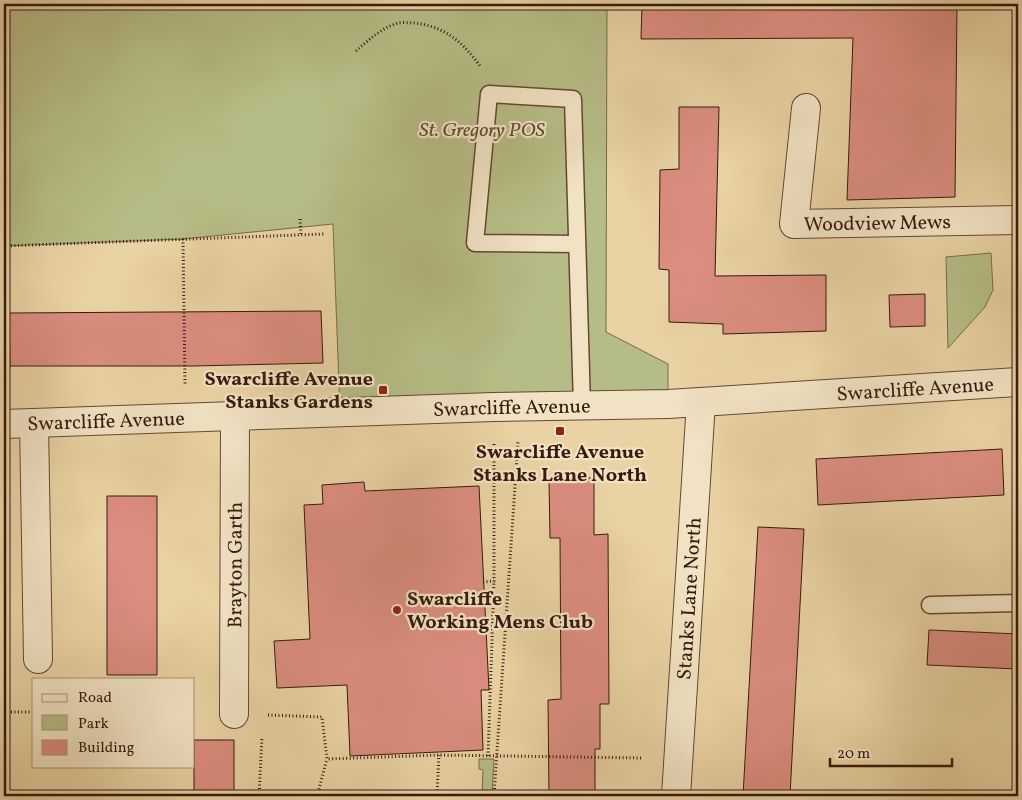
<svg xmlns="http://www.w3.org/2000/svg" width="1022" height="800" font-family="Vollkorn,serif">
<style>
.green{fill:#b6bc85;stroke:#766b4a}
.building{fill:#db8d7f;stroke:#371a0e}
.lines{fill:none;stroke-linecap:round;stroke-linejoin:round}
.lane-casing{stroke:#644833;stroke-width:19}
.street-casing{stroke:#644833;stroke-width:30}
.path{stroke:#371a0e;stroke-width:3;stroke-dasharray:1 2.5;stroke-linecap:butt}
.lane{stroke:#f1e2c3;stroke-width:16}
.street{stroke:#f1e2c3;stroke-width:28}
.poi-dot{fill:#8f2418;stroke:#f1e2c3;stroke-width:2}
.labels{text-anchor:middle;stroke-width:4.5;stroke-linejoin:round;paint-order:stroke}
.park-label{font-size:20px;font-style:italic;fill:#5d4b32;stroke:#f1e2c3}
.street-label{font-size:20px;fill:#371a0e;stroke:#f1e2c3}
.poi-label{font-size:20px;font-weight:bold;fill:#371a0e;stroke:#f1e2c3;text-anchor:end}
</style>
<rect width="100%" height="100%" fill="#e9d2a3"/>
<filter id="stains"><feTurbulence type="fractalNoise" baseFrequency=".004" numOctaves="4"/><feColorMatrix values="0 0 0 0 .2 0 0 0 0 .09 0 0 0 0 .02 0 0 0 .5 -.17"/></filter>
<radialGradient id="worn" r=".72"><stop offset=".6" stop-color="#630" stop-opacity="0"/><stop offset="1" stop-color="#630" stop-opacity=".3"/></radialGradient>
<path class="green" d="M4,4H607L606,332L668,364V404L340,413L333,224L183,239L4,246Z
M991,253L993,290L985,307L948,348L946,257Z
M479,759H494L492,796H482L483,770L479,769Z"/>
<path class="building" d="M642,4H957L955,197L847,200L853,38L641,39Z
M679,107H719L715,276L826,275V331L723,334V324L669,322V270L659,269L660,170L679,169Z
M925,294V326L890,327L889,295Z
M321,311L323,363L193,366H10L9,313Z
M1002,449L1004,495L818,505L816,459Z
M594,478V535L608,534L609,704H600V749H595V796H549L548,700L561,699L560,538H550L549,479Z
M364,482L365,491L479,486L489,690H481L483,750L350,756L347,685L277,688L274,641L310,639L304,505L323,504L322,485Z
M107,496H157V675H107Z
M758,527L804,529L790,796H743Z
M929,630L1018,634V669L927,665Z
M194,740H234V791H194Z"/>
<g class="lines">
<g class="lane-casing">
<path id="lane" d="M577,244L475,243L489,94L573,99L582,406
M930,605L1018,603"/>
</g>
<g class="street-casing">
<g id="street">
<path id="s1" d="M806,108L794,224L1018,220"/>
<path d="M34,423L38,659"/>
<path id="s2" d="M4,424L494,407L668,404L1018,382"/>
<path id="s3" d="M234,714L235,417"/>
<path id="s4" d="M676,796L701,402"/>
</g>
</g>
<path class="path" d="M356,51C369,40 381,28 398,23C403,22 409,23 414,23C444,26 463,42 480,66
M300,219L301,235
M183,239L185,384
M4,246L324,234
M483,582L494,581V443
M4,712H34
M268,715L322,717L327,759L439,755L643,758
M488,756L494,581
M437,794L439,755
M259,796L262,737
M317,796L327,759
M494,796L518,442"/>
<use href="#lane" class="lane"/>
<use href="#street" class="street"/>
</g>
<g class="poi-dot">
<rect x="378" y="385" width="10" height="10" rx="2.5"/>
<rect x="555" y="426" width="10" height="10" rx="2.5"/>
<circle cx="397" cy="610" r="5"/>
</g>
<g class="labels">
<g class="park-label">
<text x="482" y="136">St. Gregory POS</text>
</g>
<g class="street-label">
<text dy="7" stroke="none"><textPath href="#s1" startOffset="200">Woodview Mews</textPath></text>
<text dy="7" stroke="none"><textPath href="#s2" startOffset="912">Swarcliffe Avenue</textPath></text>
<text dy="7" stroke="none"><textPath href="#s2" startOffset="508">Swarcliffe Avenue</textPath></text>
<text dy="7" stroke="none"><textPath href="#s2" startOffset="102">Swarcliffe Avenue</textPath></text>
<text dy="7" stroke="none"><textPath href="#s3" startOffset="149">Brayton Garth</textPath></text>
<text dy="7" stroke="none"><textPath href="#s4" startOffset="198">Stanks Lane North</textPath></text>
</g>
<g class="poi-label">
<text x="373" y="385">Swarcliffe Avenue<tspan x="373" dy="23">Stanks Gardens</tspan></text>
<text x="560" y="458" text-anchor="middle">Swarcliffe Avenue<tspan x="560" dy="23">Stanks Lane North</tspan></text>
<text x="407" y="605" text-anchor="start">Swarcliffe<tspan x="407" dy="23">Working Mens Club</tspan></text>
</g>
</g>
<rect width="1022" height="800" fill="none" stroke="#e9d2a3" stroke-width="20"/>
<rect x="5" y="5" width="1012" height="790" fill="none" stroke="#371a0e" stroke-width="2.5"/>
<rect x="10" y="10" width="1002" height="780" fill="none" stroke="#371a0e"/>
<rect x="32" y="678" width="162" height="90" fill="#f1e2c3" stroke="#a7927b"/>
<rect x="42" y="694" width="25" height="8" fill="#f1e2c3" stroke="#a7927b"/>
<text x="78" y="702" font-size="15" fill="#371a0e">Road</text>
<rect x="42" y="715" width="25" height="15" fill="#b6bc85" stroke="#a7927b"/>
<text x="78" y="728" font-size="15" fill="#371a0e">Park</text>
<rect x="42" y="740" width="25" height="15" fill="#db8d7f" stroke="#a7927b"/>
<text x="78" y="752" font-size="15" fill="#371a0e">Building</text>
<path d="M830 758v8h122v-8" fill="none" stroke="#371a0e" stroke-width="2.5"/>
<text x="837" y="758" font-size="15" fill="#371a0e" stroke="#f1e2c3" stroke-width="4" paint-order="stroke">20 m</text>
<rect width="100%" height="100%" filter="url(#stains)"/>
<rect width="100%" height="100%" fill="url(#worn)"/>
</svg>
